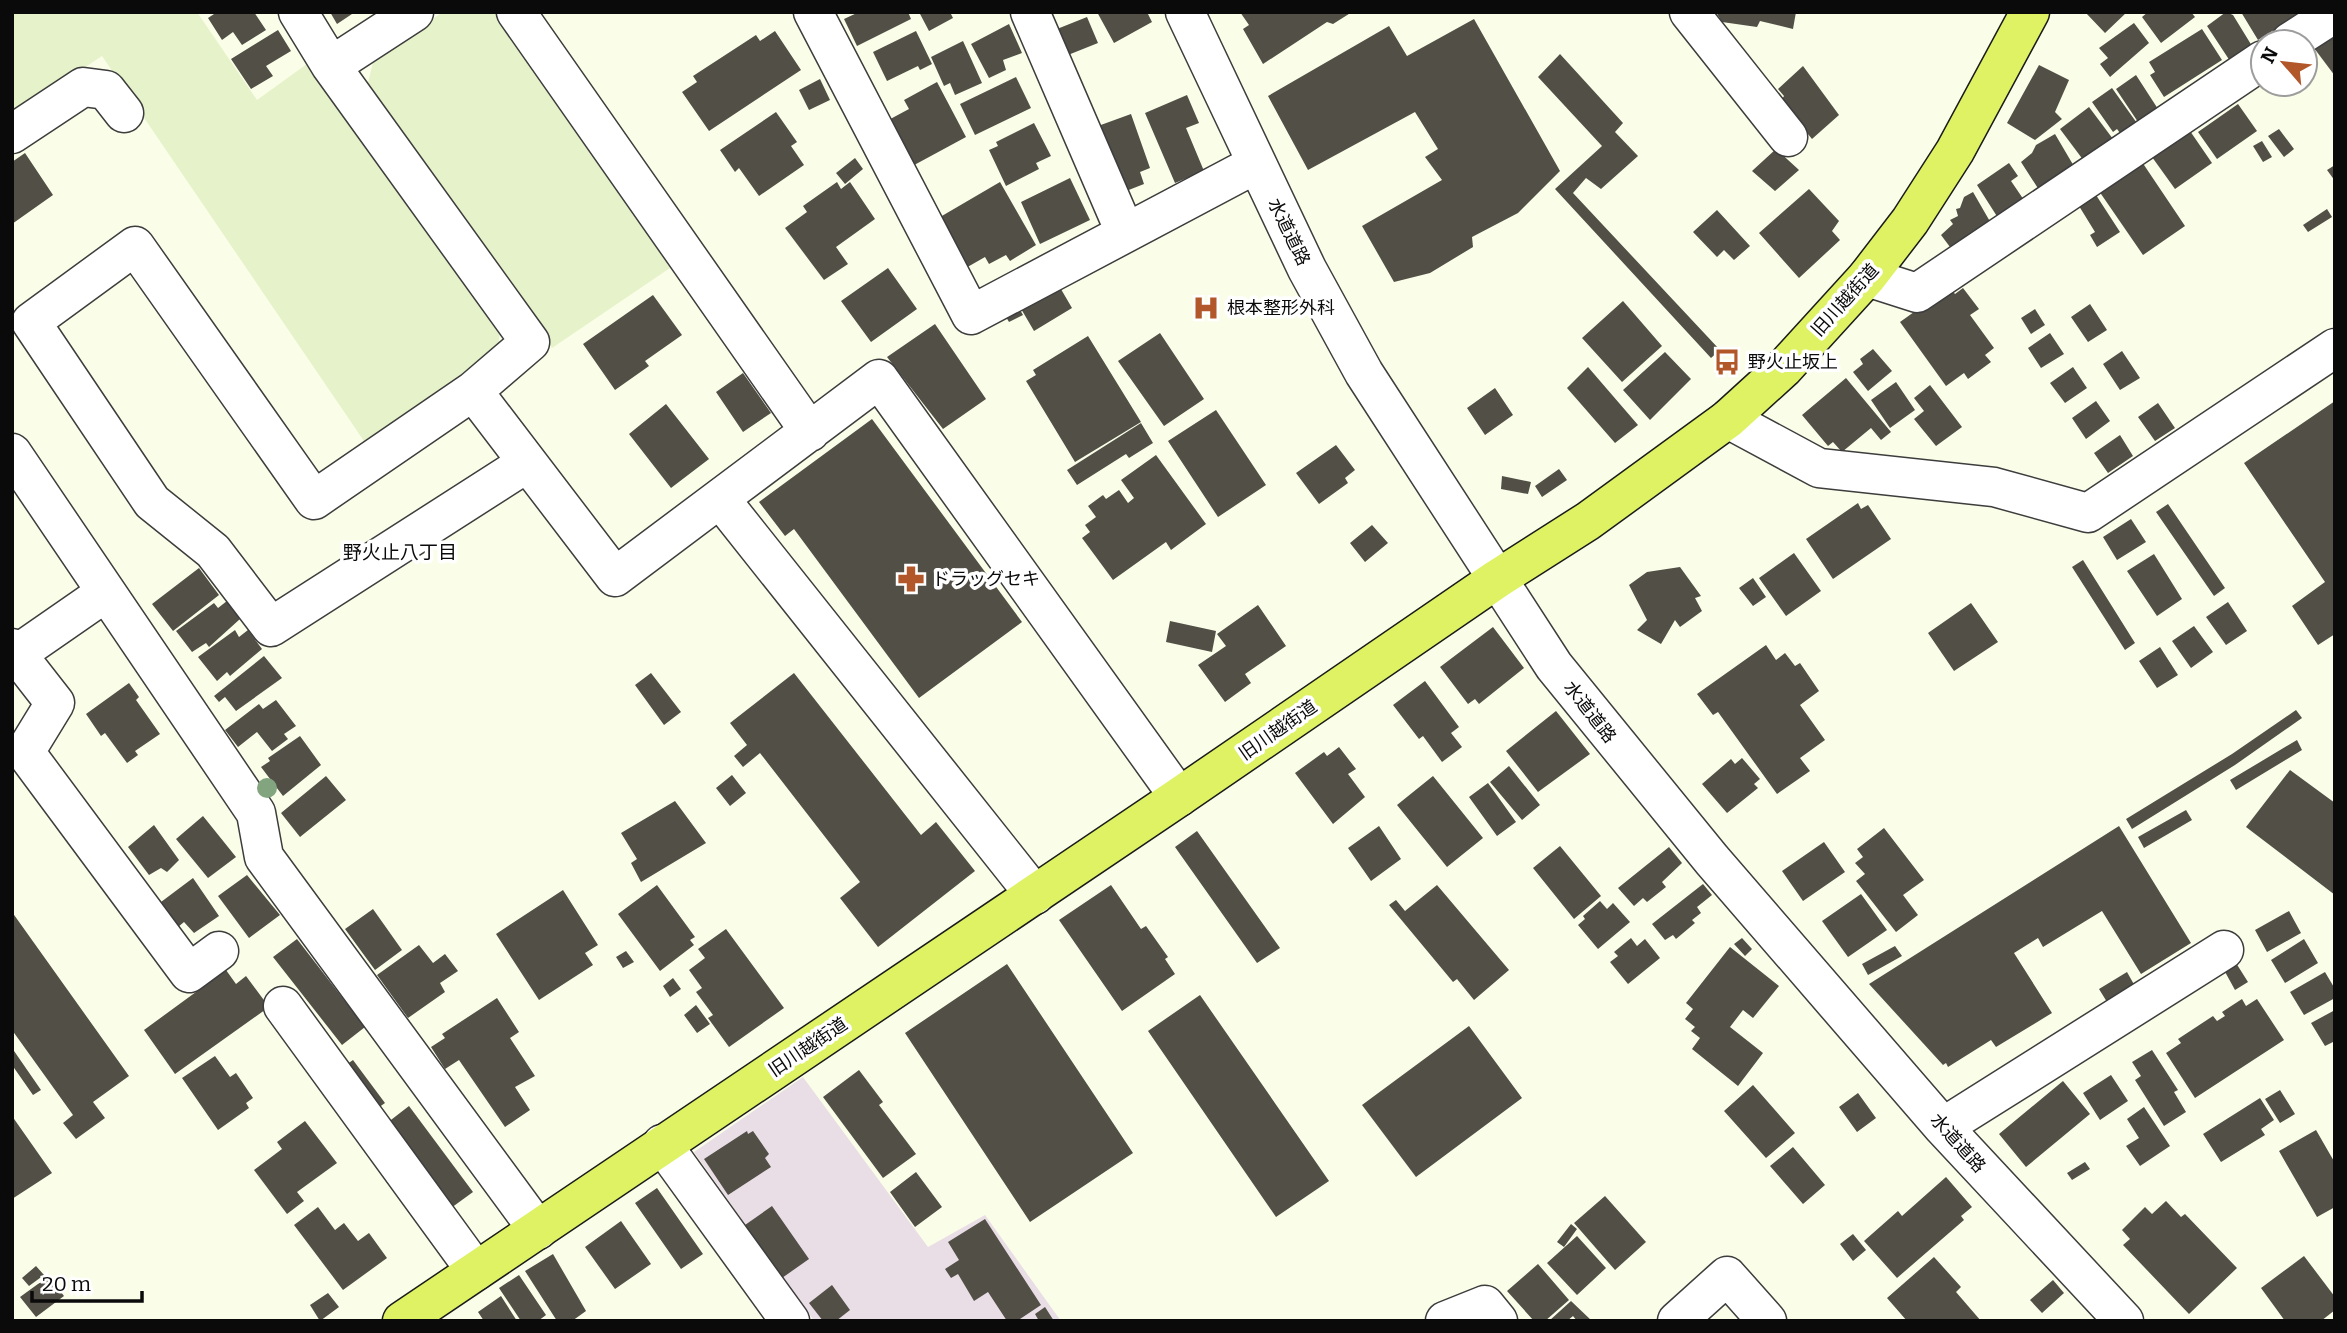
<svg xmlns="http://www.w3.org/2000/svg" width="2347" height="1333" font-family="Bitter,'Noto Sans JP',serif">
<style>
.industrial{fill:#e9dee6}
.farmland{fill:#e6f2ca}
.building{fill:#524f47}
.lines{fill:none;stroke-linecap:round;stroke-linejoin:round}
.minor-casing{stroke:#3d3d3d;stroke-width:41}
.major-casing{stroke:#1b1b1b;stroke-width:41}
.minor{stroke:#fff;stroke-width:38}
.major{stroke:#def264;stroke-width:38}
.tree{fill:#82a580}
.labels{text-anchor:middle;stroke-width:7;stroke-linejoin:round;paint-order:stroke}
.street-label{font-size:18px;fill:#0a0a0a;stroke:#fff}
.poi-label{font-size:18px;fill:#0a0a0a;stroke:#fff;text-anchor:start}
.neighbourhood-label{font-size:19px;fill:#0a0a0a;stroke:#fff}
</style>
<rect width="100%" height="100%" fill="#fafee8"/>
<path class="industrial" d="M803,1077L928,1247L985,1215L1061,1321H814L694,1152Z"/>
<path class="farmland" d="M12,12H197L257,100L311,61L500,332L498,347L366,444L102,56L12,116Z
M443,12H499L670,268L552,348L368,83L374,58Z"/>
<path class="building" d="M217,12H254L266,30L242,45L233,32L222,40L208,18Z
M330,12H355L337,24Z
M859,12H908L911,19L857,46L844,19Z
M919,12H950L953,18L929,31Z
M1097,12H1147L1152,22L1114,43Z
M1240,12H1352L1333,24L1327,22L1263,64L1243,29L1249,25Z
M1716,12H1796L1793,29L1760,21L1757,27L1722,22Z
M2085,12H2127L2105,33Z
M2148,12H2191L2195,17L2161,43L2142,17Z
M2226,12L2233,15L2252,46L2230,61L2207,26Z
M2241,12H2303L2258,40Z
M1087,17L1098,43L1063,57L1052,31Z
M1474,19L1560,171L1518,213L1472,237L1473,247L1430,273L1394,282L1362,226L1442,180L1425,157L1438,149L1415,112L1308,170L1268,96L1389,26L1407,56Z
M2134,23L2149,43L2110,77L2100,64L2108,58L2099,48Z
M1009,24L1022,53L1003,60L1006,70L989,78L971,44Z
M2202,29L2222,60L2164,97L2150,75L2155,72L2149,62Z
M278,30L291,51L266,66L273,76L251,89L231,59Z
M775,31L801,70L709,131L682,92L697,82L693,76L756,35L760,41Z
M916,31L932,64L920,70L918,66L887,81L873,52Z
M2335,32V76L2314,48Z
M963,41L982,83L955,95L950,83L944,86L931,57Z
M1560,54L1623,123L1615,132L1638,156L1601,189L1586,178L1573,193L1720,350L1711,358L1555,189L1602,146L1538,77Z
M2039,65L2069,80L2055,112L2062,119L2035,140L2007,123Z
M1803,66L1839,115L1812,139L1781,101L1784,96L1778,89Z
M2136,75L2158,109L2138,122L2116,89Z
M1016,77L1031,108L975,135L960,104Z
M820,79L830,100L809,110L799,90Z
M937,82L966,137L905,170L881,124L909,109L904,100Z
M2112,88L2139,126L2123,137L2117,129L2113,132L2092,102Z
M1187,95L1199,123L1186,128L1204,171L1175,183L1145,113Z
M2238,104L2257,131L2217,159L2198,132Z
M2089,107L2113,139L2084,161L2060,129Z
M776,112L797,142L791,146L804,165L759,196L739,168L735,172L720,150Z
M1131,114L1150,168L1140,172L1144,184L1121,193L1098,126Z
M1034,123L1051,156L1036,163L1039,169L1006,186L989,150L998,146L996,142Z
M2279,129L2294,149L2284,157L2268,136Z
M2190,131L2212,163L2175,189L2152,157Z
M2055,134L2075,168L2041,193L2021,162L2032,153L2036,145Z
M2262,141L2272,157L2263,162L2253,146Z
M1776,149L1799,170L1775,191L1752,171Z
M25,153L53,195L12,224V162Z
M855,158L863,169L845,184L836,173Z
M2142,162L2185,226L2143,255L2099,191Z
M2009,163L2018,176L2011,181L2026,203L2000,221L1977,185Z
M2335,165V181L2327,170Z
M1070,178L1090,220L1040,244L1021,202Z
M837,182L841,189L850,182L875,219L836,247L848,264L824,280L785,228L807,212L803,206Z
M1000,182L1036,245L1010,261L1006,255L989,264L985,257L964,269L935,220Z
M1809,189L1839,221L1832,231L1840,240L1799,278L1759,233Z
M1973,192L1992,225L1953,251L1941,235L1953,224L1950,220L1958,216L1956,209L1960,208L1964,197Z
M2096,195L2120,232L2097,247L2090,235L2095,232L2079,206Z
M2327,209L2332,217L2308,232L2303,225Z
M1717,210L1750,246L1734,260L1724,250L1717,257L1693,232Z
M888,268L917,309L871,342L841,301Z
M1058,284L1072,308L1034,331L1020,307Z
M1949,287L1955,294L1963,288L1979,309L1970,315L1994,348L1985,355L1991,362L1968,379L1964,373L1946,386L1900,322Z
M653,295L682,335L645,361L649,366L615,390L583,344Z
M1623,301L1662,346L1622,382L1582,338Z
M1016,303L1023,315L1009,322L1002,310Z
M2090,304L2107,330L2088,342L2071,317Z
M2035,309L2045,325L2031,334L2021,318Z
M935,324L986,399L943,429L887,357Z
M1160,333L1204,399L1164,426L1118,361Z
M2050,333L2064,354L2041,368L2028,348Z
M1088,336L1141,422L1075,462L1026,381L1036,375L1033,370Z
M1873,349L1892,371L1868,391L1853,372L1863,364L1860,359Z
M2122,351L2140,378L2120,390L2103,364Z
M1665,352L1691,379L1650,420L1623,390Z
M1588,367L1638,425L1615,443L1567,388Z
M2073,367L2087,388L2065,403L2050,383Z
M743,373L771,413L743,432L716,392Z
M1846,378L1891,432L1881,440L1871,428L1842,452L1833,442L1828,446L1802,415Z
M1896,382L1915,410L1890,428L1871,400Z
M1930,385L1962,427L1936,446L1914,419L1924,411L1914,398Z
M1495,388L1513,415L1485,435L1467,408Z
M2096,401L2110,421L2086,439L2072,418Z
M2335,401V634L2318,645L2292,606L2325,582L2244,463Z
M2158,403L2175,428L2155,441L2138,417Z
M666,404L709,459L671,488L629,434Z
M1216,410L1266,485L1218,517L1168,441Z
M872,419L1022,622L919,698L794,529L785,536L759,502Z
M1141,423L1153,443L1129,458L1126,454L1077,485L1067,470Z
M2120,435L2133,456L2108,473L2094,453Z
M1336,445L1355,470L1345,478L1348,483L1319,504L1296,473Z
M1156,455L1206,524L1171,550L1166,542L1113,580L1082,538L1090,532L1085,525L1096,517L1088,506L1103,495L1106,499L1119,490L1128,503L1134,498L1121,480Z
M1559,469L1567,480L1542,497L1535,486Z
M1502,476L1531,482L1528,494L1501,489Z
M1858,503L1861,509L1868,505L1891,539L1833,579L1806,539Z
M2168,504L2225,588L2214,596L2156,512Z
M2131,519L2146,542L2117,560L2103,537Z
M1372,525L1388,543L1365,562L1350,543Z
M1794,553L1821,591L1786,616L1759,578Z
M2154,554L2182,599L2157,616L2127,571Z
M2083,560L2135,643L2125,650L2072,567Z
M1680,567L1701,596L1695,598L1702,611L1680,627L1675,620L1661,644L1637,630L1647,620L1629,585L1647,572Z
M199,568L219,595L173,631L152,604Z
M1753,578L1766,597L1753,606L1739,588Z
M227,601L240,619L209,647L206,643L192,652L176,631L214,603L218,608Z
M2228,602L2247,631L2226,645L2206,617Z
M1971,603L1998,642L1954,671L1928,633Z
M1258,605L1286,646L1245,674L1251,683L1225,702L1198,665L1226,646L1217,634Z
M1170,621L1216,631L1212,652L1166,642Z
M2194,626L2213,652L2191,668L2172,641Z
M1493,627L1524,668L1479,704L1475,699L1468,704L1440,667Z
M235,630L239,637L248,630L262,649L230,676L227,672L217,681L198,657Z
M1766,645L1776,660L1785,653L1795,666L1800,663L1819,691L1800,705L1825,740L1800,758L1810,771L1777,794L1718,712L1713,715L1697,694Z
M2160,647L2178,675L2157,688L2139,661Z
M264,656L282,678L236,711L225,697L219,702L214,696Z
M651,673L681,712L664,725L635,685Z
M794,673L921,835L936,822L975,871L878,947L840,898L860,882L760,753L743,767L734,756L747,745L730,723Z
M1425,681L1459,727L1451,733L1462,747L1442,762L1423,736L1419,739L1393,705Z
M129,683L139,697L136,700L160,734L135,751L138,755L127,763L105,733L101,736L86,714Z
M276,700L296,726L284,734L288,739L272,751L257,732L238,747L225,730L259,704L263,709Z
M2296,710L2302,718L2235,765L2132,829L2126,819L2232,754Z
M1556,711L1590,754L1538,792L1506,751Z
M300,736L321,765L283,796L261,767L270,761L268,758Z
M2297,740L2302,750L2236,790L2230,780Z
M1339,747L1356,769L1348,774L1365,797L1333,824L1295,773L1324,752L1327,756Z
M1742,758L1760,779L1754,784L1758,788L1727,813L1702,784L1731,759L1735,764Z
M1509,766L1540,805L1522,820L1490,782Z
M2290,770L2335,803V895L2246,827Z
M732,775L746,793L730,806L716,788Z
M326,776L346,800L300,837L281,813Z
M1433,776L1483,838L1447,867L1397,805Z
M1488,783L1516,822L1497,836L1469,797Z
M675,801L706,843L641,882L631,863L637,859L621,833Z
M2186,810L2192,820L2144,848L2138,837Z
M203,816L236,857L208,878L176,839Z
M154,825L179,860L167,872L161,868L149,875L128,847Z
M1379,826L1401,859L1371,881L1348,848Z
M2119,826L2191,943L2141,974L2102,911L2043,947L2038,938L2014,953L2052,1013L1996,1047L1991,1040L1948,1067L1946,1063L1943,1065L1869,984Z
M1884,828L1924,880L1903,895L1918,915L1896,932L1856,881L1865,874L1855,863L1863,857L1857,849Z
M1197,831L1280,948L1257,963L1175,847Z
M1824,842L1845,872L1803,901L1782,871Z
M1560,846L1601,896L1574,919L1533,868Z
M1669,847L1682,863L1662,882L1666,887L1647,902L1643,898L1634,906L1618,888Z
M247,875L280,915L249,938L218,896Z
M193,878L219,916L194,933L184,922L178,927L161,902Z
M1703,884L1712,895L1697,907L1701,913L1692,920L1695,923L1676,939L1673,935L1665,940L1652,924Z
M657,885L695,937L690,940L694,945L660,971L618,914Z
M1111,885L1141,929L1146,926L1168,957L1165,959L1175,974L1122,1011L1059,920Z
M1437,885L1509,970L1474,1000L1457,979L1453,982L1389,905L1396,900L1405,911Z
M563,890L598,945L585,953L593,965L539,1000L496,934Z
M1861,894L1887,930L1848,957L1822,921Z
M1600,901L1607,909L1613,903L1630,922L1598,949L1578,925L1585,919L1583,916Z
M373,909L402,950L375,970L345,929Z
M2289,911L2301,933L2267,952L2255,930Z
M12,912L129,1076L93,1102L105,1118L76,1139L63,1123L73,1115L12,1030Z
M726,929L784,1008L729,1047L708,1018L713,1015L696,992L702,988L689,970L705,958L698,949Z
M1631,938L1637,946L1645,939L1660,958L1628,984L1610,962L1618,956L1614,952Z
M1742,938L1752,949L1745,956L1734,944Z
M297,939L365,1027L342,1045L273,957Z
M2304,939L2318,963L2285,983L2271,960Z
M419,945L433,963L445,954L458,971L440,983L445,992L408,1018L377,975Z
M1895,946L1902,956L1868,975L1862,964Z
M1730,947L1779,986L1753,1018L1743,1010L1730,1027L1763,1053L1738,1086L1692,1049L1700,1038L1691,1031L1695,1027L1685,1019L1693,1009L1686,1003Z
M626,951L634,962L623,968L616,957Z
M2236,963L2248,982L2235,990L2224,970Z
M1007,964L1133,1153L1030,1222L905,1033Z
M226,970L236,984L246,976L269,1007L175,1074L144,1030Z
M2127,972L2136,988L2107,1002L2099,989Z
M2325,972L2335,989V998L2304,1015L2290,992Z
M673,978L681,989L670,997L663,986Z
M1200,995L1329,1181L1276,1217L1148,1031Z
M497,998L519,1032L510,1038L535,1076L515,1087L530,1110L505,1127L459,1060L445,1069L431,1047L445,1038L442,1034Z
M2242,999L2246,1006L2257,999L2284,1040L2195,1098L2166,1053L2181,1043L2178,1039L2213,1016L2217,1021L2225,1016L2222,1012Z
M696,1005L710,1024L697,1033L684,1015Z
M2335,1010V1041L2325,1046L2311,1023Z
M1469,1026L1522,1098L1416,1177L1362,1105Z
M12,1048L41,1090L33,1095L12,1065Z
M2152,1050L2178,1090L2174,1092L2186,1112L2164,1126L2135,1080L2141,1076L2132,1062Z
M215,1056L230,1077L236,1073L253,1098L246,1103L249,1108L218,1130L182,1078Z
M353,1060L385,1103L375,1110L343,1067Z
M859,1070L883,1102L879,1105L916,1154L883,1178L823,1097Z
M2111,1075L2128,1101L2100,1120L2083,1093Z
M2063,1081L2090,1114L2026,1167L1999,1134Z
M1753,1085L1795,1133L1766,1158L1724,1111Z
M2280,1090L2295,1114L2280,1123L2265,1099Z
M1858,1093L1876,1118L1857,1132L1839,1107Z
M2260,1098L2274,1120L2261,1129L2265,1135L2221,1162L2203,1134Z
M409,1106L473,1192L451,1208L387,1123Z
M2144,1107L2170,1146L2140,1166L2126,1146L2139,1138L2127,1119Z
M12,1116L52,1173L12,1199Z
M305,1121L337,1163L297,1192L304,1201L287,1214L254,1170L282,1149L277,1142Z
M2316,1130L2335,1163V1207L2317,1217L2279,1151Z
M747,1131L748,1134L753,1131L769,1154L765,1158L771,1167L728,1195L704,1159Z
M1793,1147L1825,1185L1803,1204L1770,1166Z
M2085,1162L2090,1169L2072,1180L2067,1173Z
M916,1172L942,1207L915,1227L890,1192Z
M1946,1177L1972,1207L1961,1216L1964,1220L1897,1278L1864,1241L1898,1211L1902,1216Z
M657,1188L703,1254L681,1269L635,1203Z
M1605,1196L1646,1242L1615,1270L1574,1223Z
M2166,1201L2181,1217L2185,1214L2237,1268L2189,1314L2123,1245L2130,1239L2122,1230L2145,1207L2152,1214Z
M772,1206L809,1259L782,1278L745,1225Z
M318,1207L335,1230L344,1223L358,1241L369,1233L387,1258L343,1290L294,1225Z
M985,1219L1041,1305L1017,1321H1007L988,1292L974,1301L958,1274L951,1278L945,1269L959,1260L948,1242Z
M621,1221L651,1264L615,1289L585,1247Z
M1571,1224L1577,1229L1564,1247L1557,1242Z
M1853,1234L1866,1250L1853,1261L1840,1244Z
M1577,1236L1606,1268L1577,1295L1547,1263Z
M553,1254L586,1311L572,1321H557L525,1271Z
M2304,1256L2335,1297V1310L2321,1321H2285L2261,1288Z
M1934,1257L1961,1287L1956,1292L1981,1321H1907L1887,1298Z
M1538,1264L1569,1300L1545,1321H1534L1507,1291Z
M36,1266L44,1275L29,1286L22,1278Z
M519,1275L546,1315L538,1321H521L499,1288Z
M49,1276L64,1296L36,1317L20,1297Z
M2053,1280L2064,1293L2042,1313L2030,1300Z
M832,1285L850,1310L836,1321H823L809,1303Z
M328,1293L339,1307L320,1321L310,1305Z
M501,1296L517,1321H484L478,1312Z
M1571,1301L1592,1321H1577L1573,1316L1567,1321H1549Z
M1045,1307L1054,1321H1039L1035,1314Z"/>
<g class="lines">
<g class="minor-casing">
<path id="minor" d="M298,12L331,66L530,342L473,391L615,577L879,379L1179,797
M516,12L810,432
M813,12L971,315L1256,164
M1030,12L1125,232
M1185,12L1307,269L1364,373L1554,666L1712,860L1943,1127L2124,1321
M1689,12L1788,137
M2290,42L2335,13
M331,66L414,12
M12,134L83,87L106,90L124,113
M1867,277L1917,293L2263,60
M473,391L314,500L135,246L31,322L152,502L213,551L271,627L527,463
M1728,419L1819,468L1994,487L2088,513L2335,348
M12,453L256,813L264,857L538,1230
M721,500L1035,895
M12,648L55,703L25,752L189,973L219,951
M17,654L105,593
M283,1006L476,1271
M1943,1127L2224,950
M662,1144L790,1321
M1445,1321L1485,1305L1498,1321
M1677,1321L1727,1276L1767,1321"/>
</g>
<g class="major-casing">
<path id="major" d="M402,1321L1179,797L1497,579L1588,521L1728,419L1784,368L1867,277L1910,221L1955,151L2030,12"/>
</g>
<use href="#minor" class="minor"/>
<use href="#major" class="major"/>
</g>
<circle class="tree" cx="267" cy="788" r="10"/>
<defs>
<g id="hospital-bare" transform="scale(2.1)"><path d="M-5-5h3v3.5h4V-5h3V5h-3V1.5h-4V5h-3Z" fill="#b2572a" stroke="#fff" stroke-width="2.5" paint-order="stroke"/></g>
<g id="bus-bare" transform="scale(2.1)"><path d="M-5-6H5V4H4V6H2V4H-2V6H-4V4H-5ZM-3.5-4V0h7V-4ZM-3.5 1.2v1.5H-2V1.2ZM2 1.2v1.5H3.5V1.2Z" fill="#b2572a" stroke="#fff" stroke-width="2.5" paint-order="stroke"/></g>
<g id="pharmacy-bare" transform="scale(2.1)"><path d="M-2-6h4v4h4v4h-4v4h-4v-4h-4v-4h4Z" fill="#b2572a" stroke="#fff" stroke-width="2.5" paint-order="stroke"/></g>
</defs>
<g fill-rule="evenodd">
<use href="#hospital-bare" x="1206" y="308"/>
<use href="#bus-bare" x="1727" y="362"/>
<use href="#pharmacy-bare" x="911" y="579"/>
</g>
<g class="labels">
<g class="street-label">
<text transform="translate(1289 232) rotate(64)" y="6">水道道路</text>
<text transform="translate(1845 300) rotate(-48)" y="6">旧川越街道</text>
<text transform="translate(1590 712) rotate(52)" y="6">水道道路</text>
<text transform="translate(1278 730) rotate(-35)" y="6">旧川越街道</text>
<text transform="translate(808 1047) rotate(-34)" y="6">旧川越街道</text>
<text transform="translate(1958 1143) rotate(48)" y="6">水道道路</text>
</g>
<g class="poi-label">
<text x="1227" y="314">根本整形外科</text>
<text x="1748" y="368">野火止坂上</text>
<text x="932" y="585">ドラッグセキ</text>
</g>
<g class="neighbourhood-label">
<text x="400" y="559">野火止八丁目</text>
</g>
</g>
<rect width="2347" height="1333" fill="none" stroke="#0a0a0a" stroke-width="28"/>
<g transform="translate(2284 63) rotate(298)"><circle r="33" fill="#ffffff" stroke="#9d9d9d" stroke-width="2"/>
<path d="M0-5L12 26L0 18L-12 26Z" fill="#b2572a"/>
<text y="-10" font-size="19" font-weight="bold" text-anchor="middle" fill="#0a0a0a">N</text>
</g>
<path d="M32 1291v10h110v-10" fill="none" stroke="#0a0a0a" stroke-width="3.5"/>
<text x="42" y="1291" font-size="21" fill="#0a0a0a" stroke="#ffffff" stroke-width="5" paint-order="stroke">20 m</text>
</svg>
